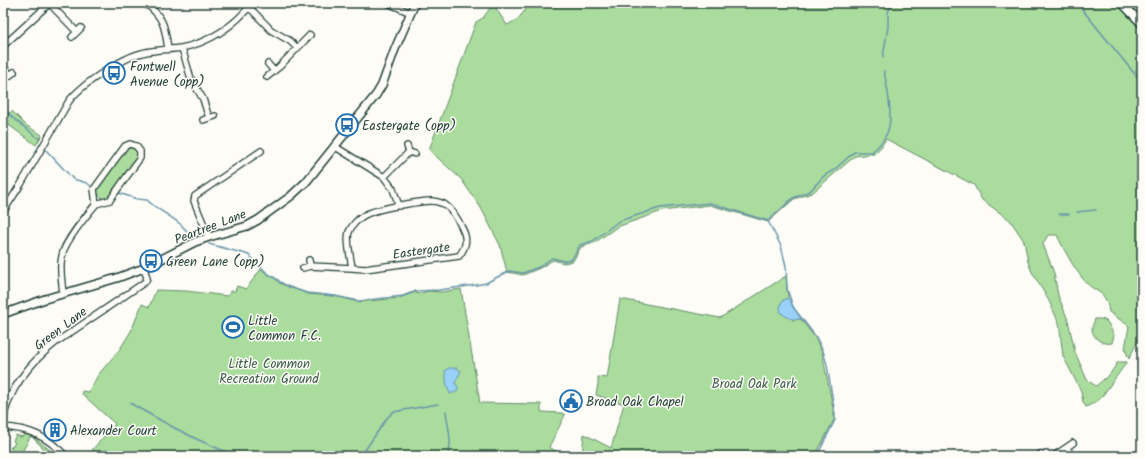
<svg xmlns="http://www.w3.org/2000/svg" width="1145" height="459" font-family="Kalam,sans-serif">
<style>
.green{fill:#aadc9e;stroke:#648c69}
.water{fill:#99d1f8;stroke:#6896aa}
.lines{fill:none;stroke-linecap:round;stroke-linejoin:round}
.stream{stroke:#6896aa;stroke-width:1.5}
.minor-casing{stroke:#1f3d34;stroke-width:8}
.tertiary-casing{stroke:#1f3d34;stroke-width:10}
.minor{stroke:#fdfcf7;stroke-width:5.5}
.tertiary{stroke:#fdfcf7;stroke-width:7}
.labels{text-anchor:middle;stroke-width:3;stroke-linejoin:round;paint-order:stroke}
.poi-label{font-size:13px;fill:#1f3d34;stroke:#fdfcf7;text-anchor:start}
.street-label{font-size:13px;fill:#1f3d34;stroke:#fdfcf7}
.park-label{font-size:13px;fill:#3b5d49;stroke:#fdfcf7}
</style>
<rect width="100%" height="100%" fill="#fdfcf7"/>
<filter id="ink" filterUnits="userSpaceOnUse"><feTurbulence type="fractalNoise" baseFrequency=".025" numOctaves="2"/><feDisplacementMap in="SourceGraphic" scale="8" xChannelSelector="R" yChannelSelector="G"/><feConvolveMatrix kernelMatrix="1 2 1 2 8 2 1 2 1" color-interpolation-filters="sRGB"/></filter>
<g filter="url(#ink)">
<path class="green" d="M531,3H1117L1142,30V65L1135,71L1142,78V331L1129,359L1125,349L1129,326L1109,312C1106,288 1094,294 1083,279C1072,265 1064,250 1057,235H1048L1043,244L1054,273L1058,295L1068,320L1075,352L1087,380L1096,386L1110,374L1118,362H1127L1100,399L1096,402L1086,407L1083,402L1081,391L1063,356L1059,323L1049,301L1032,272L1028,262L1024,241L1010,220L982,200L974,185L886,139L881,147L874,154L855,156L812,193L794,199L768,222L710,205L662,211L617,227L594,243L581,247L573,261L564,263L553,260L540,268L523,275L507,272L500,245L481,208L461,179L429,150L476,22L483,18L493,4L507,25L517,20Z
M3,111L9,114L12,111L27,126L42,135L36,145L6,123L7,121L3,118Z
M130,146L135,148L138,151V156L109,199C103,200 97,195 96,190L126,148Z
M261,269C267,275 276,277 279,283L308,294L335,296L358,302L399,298L416,292L418,294L428,291L442,292L461,289L480,403L541,404V412L562,413L565,415L549,447L565,456H101L92,450L115,424L82,394V391L89,392L98,375L120,349L131,331L142,304L149,307L156,290L186,291L228,296L230,291H235L237,286L246,289Z
M786,276L788,298L782,301L793,320L801,319L815,338L822,352L834,413V420L815,456H582L584,434L611,448L624,404L596,395L598,384V377L607,378L620,299L720,318Z
M1095,319C1110,318 1108,325 1114,335L1112,343C1103,345 1093,339 1092,329C1092,326 1094,322 1095,319Z
M24,434L33,437L58,456H51L31,436L23,450L29,456H20L23,454L21,452L18,455L10,448L15,443L13,441L16,435L22,437Z"/>
<path class="water" d="M788,298L801,319C792,320 788,318 781,313L780,307L782,301Z
M449,368H457L461,371L455,383L458,387V391L450,394L447,386L445,371Z"/>
<g class="lines">
<path class="stream" d="M1077,3L1142,83
M883,57L888,27V12L893,3
M3,110L8,112L12,117L39,139
M46,150L73,179L87,183L92,187
M119,193L137,199L147,200C156,209 168,214 179,223C185,228 188,234 196,238
M1077,212L1096,210
M1059,214H1069
M768,221L781,246L786,266L787,289L793,307L816,337L823,351L827,365L835,414V420L817,456
M209,244L246,254L250,256L267,273L278,280L280,282L289,287L307,293L335,296L359,301L403,296L416,291L439,290L476,285L486,283L509,271L523,273L539,267L552,258L564,261L572,259L580,245L593,241L619,221L660,208L710,203L768,221L793,198L810,191L824,176L834,170L854,152H872C878,147 884,140 887,133C894,118 887,87 884,71
M130,403C163,422 203,445 239,456
M446,411C447,425 454,443 447,456
M361,456L387,418L393,412L438,404"/>
<g class="minor-casing">
<path id="minor" d="M49,3L77,32
M145,3C164,17 165,27 168,49
M388,3L411,13
M249,7L271,30L290,41L297,48
M72,37L81,28
M3,46L50,3
M182,48L191,79L203,99L209,118
M268,64L274,71
M3,66L10,75
M267,77L279,67L310,35
M5,79L14,72
M203,120L215,116
M334,146L384,177L393,189L399,206
M407,146L409,152L415,154
M384,177L409,152
M3,212L21,184L69,101C82,84 122,58 142,53C155,49 169,50 181,48C209,43 236,25 252,3
M209,237L194,201L195,196L261,151
M309,260L310,266
M303,268L310,266L352,268C351,259 346,240 349,232C351,226 358,219 363,216C373,209 420,201 432,201C436,201 441,203 444,204C453,210 458,219 462,228C468,239 466,247 459,256L365,269L352,268
M63,294C62,281 59,269 62,256C64,242 86,216 96,204L110,200L140,158V151L136,146L130,144L125,146L94,189L96,204
M3,422C7,390 31,362 55,343L145,282L147,278L144,268
M3,427C31,429 46,436 66,456
M1067,448L1072,456
M1040,454L1041,456
M1054,456L1073,443"/>
</g>
<g class="tertiary-casing">
<path id="tertiary" d="M1122,3L1142,24
M3,314L45,299L117,278L144,268L195,242L209,237L247,226L258,220L291,196L306,182L376,95L382,85L395,49L415,3"/>
</g>
<use href="#minor" class="minor"/>
<use href="#tertiary" class="tertiary"/>
</g>
</g>
<defs>
<g id="bus-ring" transform="scale(1.15)"><circle r="9.5" fill="#fdfcf7" stroke="#1f6fb2" stroke-width="1.5"/><path d="M-5-6H5V4H4V6H2V4H-2V6H-4V4H-5ZM-3.5-4V0h7V-4ZM-3.5 1.2v1.5H-2V1.2ZM2 1.2v1.5H3.5V1.2Z" fill="#1f6fb2"/></g>
<g id="stadium-ring" transform="scale(1.15)"><circle r="9.5" fill="#fdfcf7" stroke="#1f6fb2" stroke-width="1.5"/><path d="M0-5a6.5 5 0 1 0 0 10a6.5 5 0 1 0 0-10ZM-3.5-1.8h7v3.6h-7Z" fill="#1f6fb2"/></g>
<g id="civic-ring" transform="scale(1.15)"><circle r="9.5" fill="#fdfcf7" stroke="#1f6fb2" stroke-width="1.5"/><path d="M-.6-6.5H3V-4.5H.6V-3L4-1V1h2V6H-6V1h2V-1L-.6-3ZM-1.2 2.5V6h2.4V2.5Z" fill="#1f6fb2"/></g>
<g id="building-ring" transform="scale(1.15)"><circle r="9.5" fill="#fdfcf7" stroke="#1f6fb2" stroke-width="1.5"/><path d="M-4-6H4V6H1V3H-1V6H-4ZM-2.5-4.3h1.7v1.8h-1.7ZM.8-4.3h1.7v1.8H.8ZM-2.5-1h1.7V.8h-1.7ZM.8-1h1.7V.8H.8Z" fill="#1f6fb2"/></g>
</defs>
<g fill-rule="evenodd">
<use href="#bus-ring" x="114" y="73"/>
<use href="#bus-ring" x="347" y="125"/>
<use href="#bus-ring" x="151" y="261"/>
<use href="#stadium-ring" x="233" y="327"/>
<use href="#civic-ring" x="571" y="401"/>
<use href="#building-ring" x="55" y="430"/>
</g>
<g class="labels">
<g class="poi-label">
<text x="130" y="71">Fontwell<tspan x="130" dy="15">Avenue (opp)</tspan></text>
<text x="362" y="130">Eastergate (opp)</text>
<text x="166" y="266">Green Lane (opp)</text>
<text x="248" y="325">Little<tspan x="248" dy="15">Common F.C.</tspan></text>
<text x="586" y="406">Broad Oak Chapel</text>
<text x="70" y="435">Alexander Court</text>
</g>
<g class="street-label">
<text transform="translate(210 226) rotate(-21)" y="5">Peartree Lane</text>
<text transform="translate(421 250) rotate(-8)" y="5">Eastergate</text>
<text transform="translate(60 328) rotate(-37)" y="5">Green Lane</text>
</g>
<g class="park-label">
<text x="269" y="368">Little Common<tspan x="269" dy="15">Recreation Ground</tspan></text>
<text x="754" y="388">Broad Oak Park</text>
</g>
</g>
<rect width="1145" height="459" fill="none" stroke="#fdfcf7" stroke-width="16"/>
<rect x="8" y="8" width="1129" height="443" fill="none" stroke="#1f3d34" stroke-width="1.5" filter="url(#ink)"/>
</svg>
